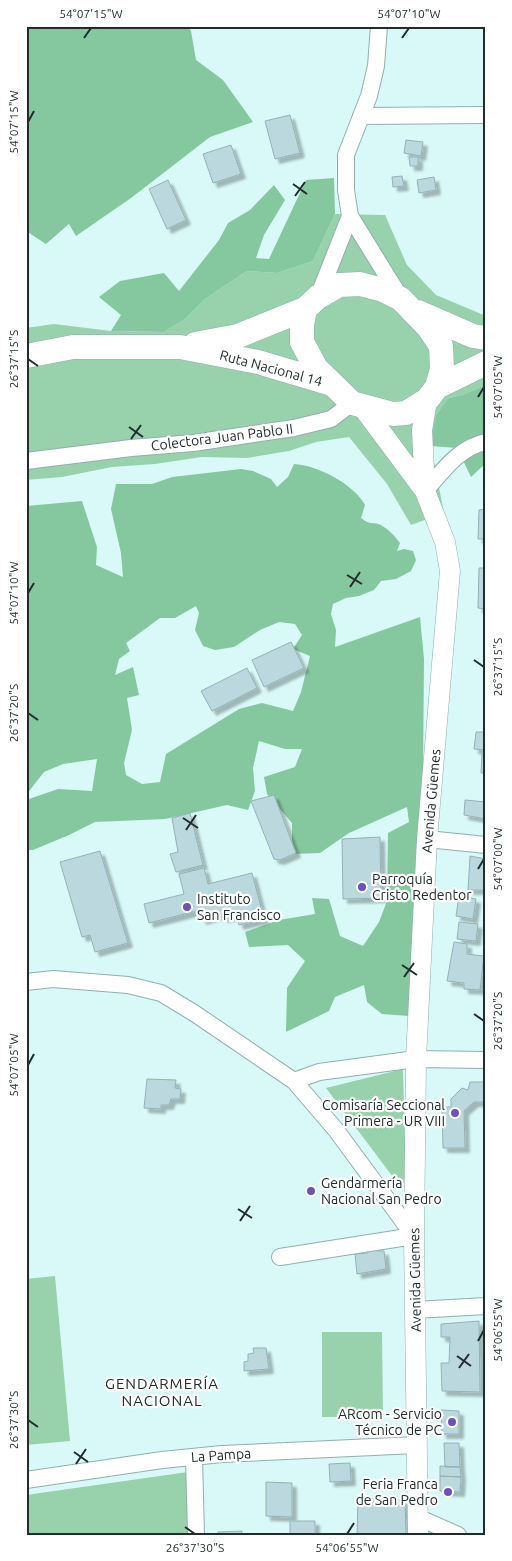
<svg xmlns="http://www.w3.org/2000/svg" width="512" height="1561" font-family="Ubuntu,sans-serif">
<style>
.green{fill:#97d2ad}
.forest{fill:#85c89f;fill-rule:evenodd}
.building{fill:#bbd8df;stroke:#94b1b8;filter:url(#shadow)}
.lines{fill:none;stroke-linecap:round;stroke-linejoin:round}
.minor-casing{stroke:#91afae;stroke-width:18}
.major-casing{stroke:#91afae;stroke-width:21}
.highway-casing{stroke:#91afae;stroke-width:25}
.minor{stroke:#fff;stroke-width:16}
.major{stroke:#fff;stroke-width:20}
.highway{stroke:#fff;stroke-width:24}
.ticks{fill:none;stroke:#212d2d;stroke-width:2}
.poi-dot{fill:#6b50c9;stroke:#fff;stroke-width:2}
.labels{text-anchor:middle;stroke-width:4.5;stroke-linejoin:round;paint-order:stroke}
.street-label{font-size:14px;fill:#212d2d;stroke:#fff}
.poi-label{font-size:14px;fill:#212d2d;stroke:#fff;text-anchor:start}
.neighbourhood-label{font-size:15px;letter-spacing:1px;fill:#212d2d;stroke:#fff}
.neatline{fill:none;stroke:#212d2d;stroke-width:2}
.ticks-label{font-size:12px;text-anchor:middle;fill:#212d2d}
</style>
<defs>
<filter id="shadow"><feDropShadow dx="4.5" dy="4.5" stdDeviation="1" flood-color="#0004"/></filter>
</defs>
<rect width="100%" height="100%" fill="#d9f9f8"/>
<path class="green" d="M335,214L385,215L407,265L436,295L486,316V385L462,395L449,398L431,446L444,513L411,525L387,484L349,437L316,442L289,451L247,458L202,457L155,464L112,467L62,477L26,480V328L54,324L111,331L164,332L185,319L205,299L247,271L277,273L313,261Z
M403,1069L406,1183L402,1189L326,1088Z
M55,1276L70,1441L26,1445V1279Z
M322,1332H382L383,1417H322Z
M188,1472L189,1535H26V1495Z"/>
<path class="forest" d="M26,26H188L191,31L196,60L223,80L253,122L210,137L131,198L76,236L69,224L46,244L26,231Z
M334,178L335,214L313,261L277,273L247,271L205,299L185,319L164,332L111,331L121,315L99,297L120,281L164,273L179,291L219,240L228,223L250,210L274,185L285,200L264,235L256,258L269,259L306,180Z
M486,385V463L471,477L457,448L431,446L436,416L449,398L462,395Z
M294,464C317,465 354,484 365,505L361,518C371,526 372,521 381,525C389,530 394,535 400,543L397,551L404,549L413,551L416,560L411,571L396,579L381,581L374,590L359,596L346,598L333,604L331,614L336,630L335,647L420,617L424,659L423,775L409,1016L382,1014L367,1002L364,985L335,997L329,1011L286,1032L287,988L305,961L288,945L249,947L245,932L279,920L315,914L312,898L329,899L340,936L363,946L379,922L387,901L388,833L409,822L407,807L349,833L320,853L292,854V823L267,794L264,777L295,767L302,749H285L259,741L253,768L255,791L248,810L227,805L165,819L95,822L69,835L33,850H26V800L58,789L92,791L97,759L63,764L44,772L26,795V506L82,501L97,547L96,565L123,577L121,553L111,509L116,484H152L172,477L241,469L253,471L271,479L277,487L288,477ZM196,606L199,613L195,630L203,646L215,650L234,647L260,630L279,622L295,624L302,635L293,649L310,656L301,692L293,711L262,703L239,709L166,754L160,782L142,784L126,775L124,763L132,730L127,698L139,695L133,667L115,675L119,659L130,651L126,643L160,618H175Z"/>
<path class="building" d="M290,115L300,153L275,159L265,121Z
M406,140L423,142L421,156L404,153Z
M231,145L241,174L213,183L203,154Z
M409,157H418V166H410Z
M402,176L404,186L393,187L392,177Z
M434,177L436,190L419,193L417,180Z
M168,180L186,220L167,229L149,189Z
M486,509V539H478L479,510Z
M479,568H486V609L478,608Z
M291,642L304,668L264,687L252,660Z
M247,668L257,688L212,711L201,691Z
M476,732H486V750L474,749Z
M482,753H486V773H481Z
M274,795L296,853L280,860L274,859L251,801Z
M465,800L486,802V819L464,815Z
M190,813L203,865L176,872L170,854L178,852L172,818Z
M380,837L381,898L343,899L342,839Z
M100,851L128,943L95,952L90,935L82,937L60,862Z
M470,856L486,859V890H468Z
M204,868L208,884L252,873L264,919L239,925L237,915L223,918V914L202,920L200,910L149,923L144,904L184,894L179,874Z
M459,896L476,899L473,919L456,916Z
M459,922L478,924L476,941L457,939Z
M454,942L467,944V954L484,956L480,990L464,989V983L447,981Z
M147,1079L176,1080L175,1088L181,1089L180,1099H171L169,1105H161V1109L144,1108Z
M470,1082H486V1102H474L464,1111L465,1148H443L442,1107H451V1099L462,1088L468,1090Z
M377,1244L378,1251H384L386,1269L357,1274L355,1254L368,1253V1246Z
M479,1321L480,1392L442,1391L441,1363H449L450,1337H441V1324Z
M253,1348H266L269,1369L244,1371V1362L248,1361V1354L254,1353Z
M441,1410L459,1411V1434H442Z
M444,1443H459L460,1467H445Z
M350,1463L351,1481L330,1482L329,1464Z
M440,1466L460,1467L461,1477L440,1476Z
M440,1476L461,1477L460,1492L440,1491Z
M266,1482L292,1483V1517L266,1516Z
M358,1498L405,1500L406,1535H357Z
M290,1521H315V1535H290Z
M242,1531V1535H218V1532Z"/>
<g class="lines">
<g class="minor-casing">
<path id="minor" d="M379,26L376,66L369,96L346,155V190L350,216L400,297
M361,116L486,115
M318,297L350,216
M26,461L131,448L193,443L294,428L331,419L352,403
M425,491C442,472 459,447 486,442
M427,839L486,845
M26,982L53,979L128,985L161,993L194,1013L294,1081L336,1130L414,1236L280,1257
M294,1081L319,1072L416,1059L486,1060
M415,1310L486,1306
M194,1457L196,1535
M26,1480L162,1460L222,1454L417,1445
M417,1517L458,1535"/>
</g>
<g class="major-casing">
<path id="major" d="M361,405L425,491L445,542L450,571L427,839L416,1059L414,1236L418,1535
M425,491L422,430L427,400"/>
</g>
<g class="highway-casing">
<path id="highway" d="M360,284L383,290L401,299L429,328L441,346L442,369L437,387L427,400L406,413L393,414L352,403L316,368L302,342V325L305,309L318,297L339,285Z
M418,312L473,336L486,338
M195,344L238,336L305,309
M26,356L73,347H180L258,362L332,384
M437,387L486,363"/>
</g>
<use href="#minor" class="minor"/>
<use href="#major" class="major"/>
<use href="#highway" class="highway"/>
</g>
<path class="ticks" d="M84,38L91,28M402,38L409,28M28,122L34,111M293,184L307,194M295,196L305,182M28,359L38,366M478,397L484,387M129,427L143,437M131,439L141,425M347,575L362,584M350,587L360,572M28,593L34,583M474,660L484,667M28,713L38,720M183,818L198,828M186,830L196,815M478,869L484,859M402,965L417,975M404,977L414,963M474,1014L484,1021M28,1065L34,1054M238,1209L252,1218M240,1221L250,1206M478,1341L484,1330M457,1356L471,1366M459,1368L469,1354M28,1420L38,1427M74,1452L88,1462M76,1464L86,1449M185,1527L195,1534M347,1534L354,1523"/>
<g class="poi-dot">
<circle cx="362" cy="887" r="5"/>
<circle cx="187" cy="907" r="5"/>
<circle cx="455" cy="1113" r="5"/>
<circle cx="311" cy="1191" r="5"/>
<circle cx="452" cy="1422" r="5"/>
<circle cx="448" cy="1492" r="5"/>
</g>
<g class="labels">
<g class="street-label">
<text transform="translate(271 368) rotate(15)" y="5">Ruta Nacional 14</text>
<text transform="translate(222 437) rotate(-7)" y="5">Colectora Juan Pablo II</text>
<text transform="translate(431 801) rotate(-85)" y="5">Avenida Güemes</text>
<text transform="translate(415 1280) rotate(-91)" y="5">Avenida Güemes</text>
<text transform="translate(221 1455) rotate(-4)" y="5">La Pampa</text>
</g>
<g class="poi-label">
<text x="372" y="884">Parroquía<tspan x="372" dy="16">Cristo Redentor</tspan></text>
<text x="197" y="904">Instituto<tspan x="197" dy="16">San Francisco</tspan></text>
<text x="445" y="1110" text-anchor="end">Comisaría Seccional<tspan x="445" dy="16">Primera - UR VIII</tspan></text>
<text x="321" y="1188">Gendarmería<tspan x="321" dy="16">Nacional San Pedro</tspan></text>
<text x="442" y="1419" text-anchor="end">ARcom - Servicio<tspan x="442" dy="16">Técnico de PC</tspan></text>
<text x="438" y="1489" text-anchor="end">Feria Franca<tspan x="438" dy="16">de San Pedro</tspan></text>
</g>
<g class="neighbourhood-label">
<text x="162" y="1389">GENDARMERÍA<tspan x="162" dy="17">NACIONAL</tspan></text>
</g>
</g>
<rect width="512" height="1561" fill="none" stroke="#ffffff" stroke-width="55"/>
<rect x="28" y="28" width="456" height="1506" class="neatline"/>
<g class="ticks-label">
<text x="91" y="18">54°07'15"W</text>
<text x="409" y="18">54°07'10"W</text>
<text transform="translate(14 122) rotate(-90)" y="4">54°07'15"W</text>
<text transform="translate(14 359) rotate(-90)" y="4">26°37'15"S</text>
<text transform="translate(498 387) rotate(-90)" y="4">54°07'05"W</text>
<text transform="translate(14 593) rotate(-90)" y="4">54°07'10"W</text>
<text transform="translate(498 667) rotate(-90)" y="4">26°37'15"S</text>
<text transform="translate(14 713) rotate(-90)" y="4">26°37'20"S</text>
<text transform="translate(498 859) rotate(-90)" y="4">54°07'00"W</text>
<text transform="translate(498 1021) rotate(-90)" y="4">26°37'20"S</text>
<text transform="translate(14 1065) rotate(-90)" y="4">54°07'05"W</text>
<text transform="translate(498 1330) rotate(-90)" y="4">54°06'55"W</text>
<text transform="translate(14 1420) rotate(-90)" y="4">26°37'30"S</text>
<text x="195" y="1552">26°37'30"S</text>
<text x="347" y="1552">54°06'55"W</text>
</g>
</svg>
